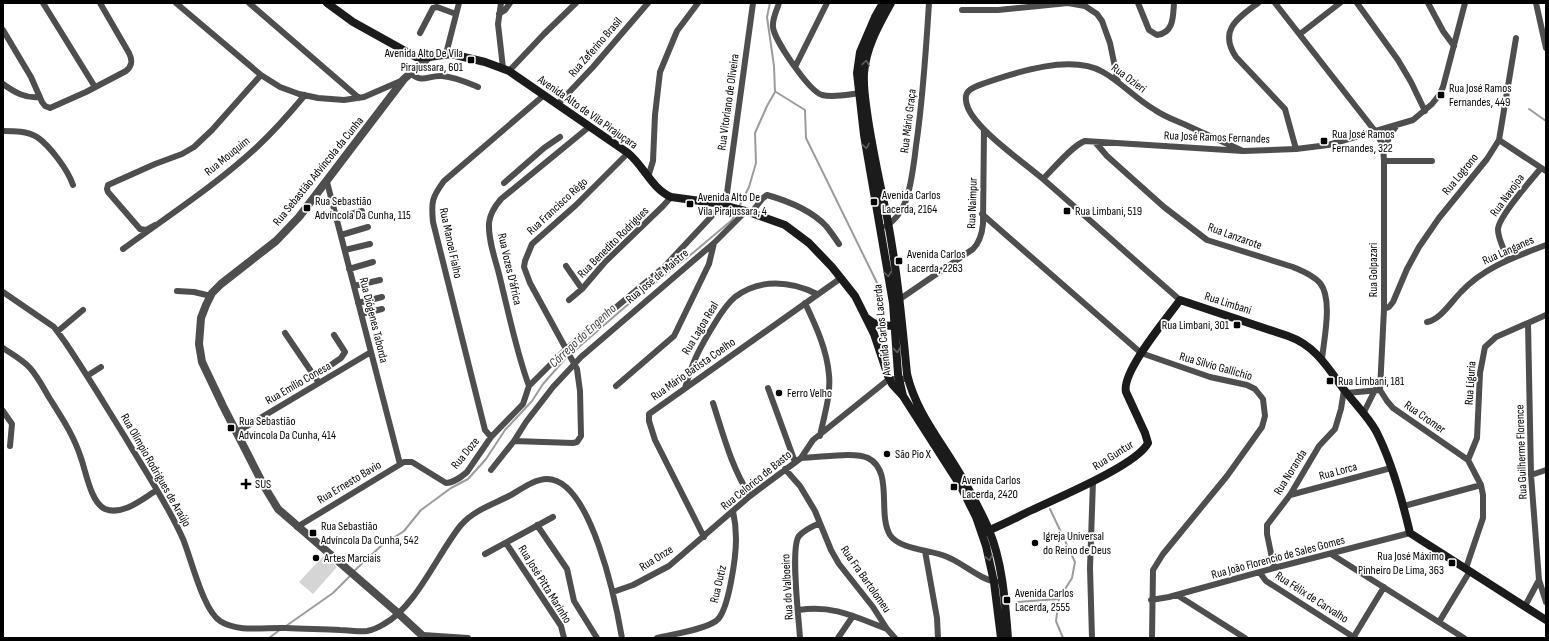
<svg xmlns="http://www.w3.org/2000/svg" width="1549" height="641" font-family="'Sofia Sans Condensed',sans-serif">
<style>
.green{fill:#d5d5d5}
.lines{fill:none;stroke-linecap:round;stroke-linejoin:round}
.stream{stroke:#9c9c9c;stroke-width:2}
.minor{stroke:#4e4e4e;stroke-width:6}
.tertiary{stroke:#4e4e4e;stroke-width:8}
.secondary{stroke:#1b1b1b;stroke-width:8}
.oneway{stroke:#5f5f5f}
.poi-dot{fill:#000;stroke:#fff;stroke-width:1.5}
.labels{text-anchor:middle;stroke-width:3.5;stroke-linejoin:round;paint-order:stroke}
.street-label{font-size:12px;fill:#000;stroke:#fff}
.poi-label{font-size:12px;fill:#000;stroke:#fff;text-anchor:start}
.water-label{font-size:13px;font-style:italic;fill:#3d3d3d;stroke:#fff}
</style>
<rect width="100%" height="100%" fill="#fff"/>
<path class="green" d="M324,555L337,567L313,594L299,582Z"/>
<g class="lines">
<path class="stream" d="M776,92L805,110L806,138L882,293
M1529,109L1546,121
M739,207L749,187L756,163L755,133L767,106L775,92L774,66L767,17L770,3
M353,572L381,546L404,531L421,510L451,488L468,479L486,459L505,430L532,401L543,384L565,359L625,307L694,252L732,220L737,211
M1059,599L1056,621L1063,638
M1017,602L1059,599L1072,578L1075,562L1050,509
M286,626L333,593L350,576
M269,638L281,629"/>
<path class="minor" d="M43,3L95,87
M176,3L261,75L280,87L299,94L318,98L344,100L364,97L403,80
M249,3L359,98
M501,3L498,24L503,68
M779,3C777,10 772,19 773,27C774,40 809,91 822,95C834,98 850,94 862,93
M1138,3L1149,30L1157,35C1174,33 1173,16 1174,3
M1258,3C1238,18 1218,30 1236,57L1285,109L1296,149
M1275,3L1375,131L1383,145L1384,161V309L1380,390L1387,401L1393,408L1468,460L1481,485L1483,495V518L1466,568
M1357,3L1398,60L1411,82L1425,111
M1428,3L1443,31L1454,46
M1536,3L1546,48
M962,10H998L1068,3L1085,6L1097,14L1102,21L1110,43L1118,82
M499,14L505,10L510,3
M3,30L31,77L42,102L45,106L50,108L86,92L126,71C132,66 133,61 129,53L100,3
M420,33L433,8L437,7L456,14
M1300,34L1340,3
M446,54L459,3
M795,67L827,3
M509,71L544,34L576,3
M410,73C423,84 428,75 442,76C455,77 466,82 478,87
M3,84C14,92 26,99 40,97
M557,105L593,67L648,3
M3,131C14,131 27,131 37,137C50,146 68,170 73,185
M1499,140L1546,171
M1095,142L1107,156L1164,207L1207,240L1293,267C1302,271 1313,275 1320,283C1333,299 1324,339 1322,359
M1384,151L1390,135L1397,125
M1384,161H1432
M648,177L653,161L655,115L660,72L677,31L698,3
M1043,179C1052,170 1074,144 1085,141L1243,151L1296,149L1328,145L1413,120L1432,104L1440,94L1443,87L1465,3
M327,182L400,464
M504,183L544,148L560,137
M751,213L763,198L767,195C788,201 811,210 826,226C831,232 835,238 839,244
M982,214L1141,353L1210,377L1247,385L1255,389L1263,399L1265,416L1262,427L1227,476L1163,554L1153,570L1152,638
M336,218L362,211
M155,225L146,230L140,229L108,192L107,189L108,185L155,164L182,154L194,147L212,130L261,75
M886,226C896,220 904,208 907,197C912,181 914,163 916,146C923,99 926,51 929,3
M341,235L368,227
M123,249C168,216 216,185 257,147C274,131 290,113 305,95
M345,250L370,244
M1508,260C1505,251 1498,239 1498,230C1497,218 1532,179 1541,168
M566,266L582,289
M349,269L373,262
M354,286L380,280
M177,291L194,292L211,296
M3,292L54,327L65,342C86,373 105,405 125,437C145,471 167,503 183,539C191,558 203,610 220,621C238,633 266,627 286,628C304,629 322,629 340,630C349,630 359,632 367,631C373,630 379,627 384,624C416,607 438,553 461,525C474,510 494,504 511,495C521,489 535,479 547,479C591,479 616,603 622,638
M896,299H900L973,249C980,242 982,234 983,224L984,130
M569,300L582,289L605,262L663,206L671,197
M1180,300C1134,260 1089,219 1043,179C1023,162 978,131 968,108C961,91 971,88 985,83C1017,72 1071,54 1103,72C1122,83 1136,99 1155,110C1165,117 1177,121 1188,126C1206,134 1225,143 1243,151
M358,303L382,297
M805,303C816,326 827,350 829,375C831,395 824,416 820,436
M1384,309L1389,307L1393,302L1407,269L1419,247L1439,218L1487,159L1499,140L1516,38
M361,314L382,309
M1427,322C1441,319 1451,302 1461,292C1484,267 1515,257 1546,245
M1528,323L1531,475L1539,580L1546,602
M58,331L83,310
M285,333L319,383
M3,348C12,354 23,360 30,368C38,377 44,389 50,399C62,418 74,436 81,458C86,472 91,503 105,509C123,516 142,499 157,490
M87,376L101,367
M315,376L341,358L345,352L334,335
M529,386C516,351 508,310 499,274C495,258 488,240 489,223C490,213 495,206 501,199L589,127
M616,386L674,336L709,264L714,243
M685,388C692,364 697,353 710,331C717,320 724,306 735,297C760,278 791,281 817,294
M768,388L795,462
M1346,393L1380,390
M713,403C724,437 731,466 750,496
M3,411L12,424L10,446
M1363,414L1375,390
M237,432L371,352
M491,437L485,430L433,222C431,202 432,197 444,181L543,96
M514,441L573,443L577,442L581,436L580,391L577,369L530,283L524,267L525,261L532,244L576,205L628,153
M801,458C819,458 854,451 868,458C894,471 877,514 890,535C899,549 930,550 945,556C962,562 980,580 997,582
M1468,460L1477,438L1480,373L1485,347L1496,337L1546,315
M785,469L800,486L815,511L831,550L839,564L873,607L887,629L895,638
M491,470L514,441L526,422L553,387L581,357L714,243L746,211
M1531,475L1546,470
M1290,495L1391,468
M1404,506L1481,485
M537,525L567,569L574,601L597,638
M297,527L404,462H412L446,483C454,483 461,477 467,472L491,437L523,404L529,386L565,350L664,267L723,204L727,193L753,3
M704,537L655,440L649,421V414L841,278
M506,543L561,626L564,638
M925,551L937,618L938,638
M485,554L553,517
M1331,554L1464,638
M1274,568L1267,534V525L1290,495L1319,446L1335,429L1341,409L1344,390
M1260,573L1266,581L1355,638
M613,592L633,585L669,566L750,496L801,458L813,440L889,379H908
M1177,595L1245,638
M1151,600L1169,597L1274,568L1410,533
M1525,606L1539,580
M799,610C834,605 855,617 887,629
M1439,622L1470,571
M423,635L468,638
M657,638C673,634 703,630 716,621C729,612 736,555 736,539C736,530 735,520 733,511
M800,638C799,620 790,547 799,536C804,530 813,526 820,523
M838,638L853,616
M1092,638L1090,568L1093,481
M1353,638L1384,587"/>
<path class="tertiary" d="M425,638L399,614L278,509L264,486L223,406L202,362L199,344L201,318L206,305L212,293L221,284L276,241L299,217L404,79L429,57"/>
<path class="secondary" d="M327,3L353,22L416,57H429L451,54L485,62L509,71L628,153C644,166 651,188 671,197L715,203L746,211L785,225L809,243L832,267L855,296L874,334L888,376L892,384L903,396
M883,3L875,17L860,52L857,73L864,135L893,303L898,374L903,396L960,485L976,517L986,546L994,582L1001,638
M891,3C879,25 866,47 864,73C863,89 866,104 868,119C873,152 880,184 887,217C897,269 902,321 907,374C916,414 945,446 964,481C973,497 982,513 989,530C1003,564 1005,602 1008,638
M868,319C881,330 887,322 899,328
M982,533C999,527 1015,518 1032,510C1057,498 1137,465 1148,443L1145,433L1126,392C1121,372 1168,317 1180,300L1288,336C1314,345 1327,366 1342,387C1353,402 1367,415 1376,431C1392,462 1402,499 1410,533L1546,620"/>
</g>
<defs><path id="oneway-chevron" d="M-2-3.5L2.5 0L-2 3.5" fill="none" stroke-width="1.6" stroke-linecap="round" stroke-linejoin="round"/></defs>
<g class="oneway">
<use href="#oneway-chevron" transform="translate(866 63) rotate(-81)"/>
<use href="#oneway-chevron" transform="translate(866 146) rotate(80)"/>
<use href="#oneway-chevron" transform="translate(888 274) rotate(82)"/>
<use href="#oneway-chevron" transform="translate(897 350) rotate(84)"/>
<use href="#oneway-chevron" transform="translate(989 558) rotate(77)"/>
</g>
<g class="poi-dot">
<rect x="467" y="56" width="8" height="8" rx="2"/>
<rect x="1437" y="91" width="8" height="8" rx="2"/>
<rect x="1320" y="137" width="8" height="8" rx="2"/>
<rect x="870" y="198" width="8" height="8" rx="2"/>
<rect x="686" y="200" width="8" height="8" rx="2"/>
<rect x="303" y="204" width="8" height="8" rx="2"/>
<rect x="1063" y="207" width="8" height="8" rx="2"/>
<rect x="895" y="257" width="8" height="8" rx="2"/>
<rect x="1233" y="321" width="8" height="8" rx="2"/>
<rect x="1326" y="377" width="8" height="8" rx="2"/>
<circle cx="779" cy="393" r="4"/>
<rect x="227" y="424" width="8" height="8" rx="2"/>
<circle cx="887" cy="454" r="4"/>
<path d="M244 478h4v4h4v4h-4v4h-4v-4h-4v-4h4z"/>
<rect x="950" y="483" width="8" height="8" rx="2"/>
<rect x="309" y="529" width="8" height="8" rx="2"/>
<circle cx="1035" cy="543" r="4"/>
<circle cx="316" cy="558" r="4"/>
<rect x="1448" y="559" width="8" height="8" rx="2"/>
<rect x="1003" y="596" width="8" height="8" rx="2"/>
</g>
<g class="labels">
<g class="street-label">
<text transform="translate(595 47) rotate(-49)" y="4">Rua Zeferino Brasil</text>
<text transform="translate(1129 78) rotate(37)" y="4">Rua Ozieri</text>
<text transform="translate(728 102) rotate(-82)" y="4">Rua Vitoriano de Oliveira</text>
<text transform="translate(588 112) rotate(35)" y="4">Avenida Alto de Vila Pirajuçara</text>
<text transform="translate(908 121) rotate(-83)" y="4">Rua Mário Graça</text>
<text transform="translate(1217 137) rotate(2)" y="4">Rua José Ramos Fernandes</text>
<text transform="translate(227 156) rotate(-39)" y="4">Rua Mouquim</text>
<text transform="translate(318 171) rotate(-51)" y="4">Rua Sebastião Advíncola da Cunha</text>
<text transform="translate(1460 174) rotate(-51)" y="4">Rua Logrono</text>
<text transform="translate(1507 195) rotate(-54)" y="4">Rua Navojoa</text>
<text transform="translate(972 203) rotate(-88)" y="4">Rua Naimpur</text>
<text transform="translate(557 206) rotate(-43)" y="4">Rua Francisco Rêgo</text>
<text transform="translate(1235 236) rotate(20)" y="4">Rua Lanzarote</text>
<text transform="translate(613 242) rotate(-45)" y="4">Rua Benedito Rodrigues</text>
<text transform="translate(451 243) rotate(78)" y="4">Rua Manoel Fialho</text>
<text transform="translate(1508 250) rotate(-24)" y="4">Rua Langanes</text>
<text transform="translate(510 269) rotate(77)" y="4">Rua Vozes D'áfrica</text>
<text transform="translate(1373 270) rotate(-90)" y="4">Rua Golpazari</text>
<text transform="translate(657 276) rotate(-40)" y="4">Rua José de Maistre</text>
<text transform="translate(1228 303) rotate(18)" y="4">Rua Limbani</text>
<text transform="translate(374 320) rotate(76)" y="4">Rua Diógenes Taborda</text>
<text transform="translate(700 328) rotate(-59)" y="4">Rua Lagoa Real</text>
<text transform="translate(882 330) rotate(-96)" y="4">Avenida Carlos Lacerda</text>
<text transform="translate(1216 366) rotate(16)" y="4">Rua Silvio Gallichio</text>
<text transform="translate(693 369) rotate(-35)" y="4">Rua Mário Batista Coelho</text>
<text transform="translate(298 383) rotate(-30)" y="4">Rua Emílio Conesa</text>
<text transform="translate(1470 383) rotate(-86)" y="4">Rua Liguria</text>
<text transform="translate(1425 417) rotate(35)" y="4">Rua Cromer</text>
<text transform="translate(1521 452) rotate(-92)" y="4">Rua Guilherme Florence</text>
<text transform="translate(465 453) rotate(-51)" y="4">Rua Doze</text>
<text transform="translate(1113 455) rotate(-32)" y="4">Rua Guntur</text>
<text transform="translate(156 470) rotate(60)" y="4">Rua Olímpio Rodrigues de Araújo</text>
<text transform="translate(1338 471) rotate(-15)" y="4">Rua Lorca</text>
<text transform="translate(1290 472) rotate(-58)" y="4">Rua Noranda</text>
<text transform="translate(756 480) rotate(-39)" y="4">Rua Celorico de Basto</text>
<text transform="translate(349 482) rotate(-31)" y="4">Rua Ernesto Bavio</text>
<text transform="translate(1278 557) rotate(-15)" y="4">Rua João Florencio de Sales Gomes</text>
<text transform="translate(656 558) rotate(-32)" y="4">Rua Onze</text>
<text transform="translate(866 579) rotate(55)" y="4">Rua Fra Bartolomeu</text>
<text transform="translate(545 584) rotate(58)" y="4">Rua José Pitta Marinho</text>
<text transform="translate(718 584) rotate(-77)" y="4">Rua Outiz</text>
<text transform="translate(787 587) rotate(-93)" y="4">Rua do Valboeiro</text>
<text transform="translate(1312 597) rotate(33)" y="4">Rua Félix de Carvalho</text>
</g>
<g class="poi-label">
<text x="463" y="57" text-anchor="end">Avenida Alto De Vila<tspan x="463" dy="14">Pirajussara, 601</tspan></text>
<text x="1449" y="92">Rua José Ramos<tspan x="1449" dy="14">Fernandes, 449</tspan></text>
<text x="1332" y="138">Rua José Ramos<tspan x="1332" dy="14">Fernandes, 322</tspan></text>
<text x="882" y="199">Avenida Carlos<tspan x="882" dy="14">Lacerda, 2164</tspan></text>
<text x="698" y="201">Avenida Alto De<tspan x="698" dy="14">Vila Pirajussara, 4</tspan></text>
<text x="315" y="205">Rua Sebastião<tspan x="315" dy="14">Advíncola Da Cunha, 115</tspan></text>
<text x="1075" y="215">Rua Limbani, 519</text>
<text x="907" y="258">Avenida Carlos<tspan x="907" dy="14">Lacerda, 2263</tspan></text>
<text x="1229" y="329" text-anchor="end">Rua Limbani, 301</text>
<text x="1338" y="385">Rua Limbani, 181</text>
<text x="787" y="397">Ferro Velho</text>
<text x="239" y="425">Rua Sebastião<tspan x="239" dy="14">Advíncola Da Cunha, 414</tspan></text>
<text x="895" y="458">São Pio X</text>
<text x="962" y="484">Avenida Carlos<tspan x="962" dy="14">Lacerda, 2420</tspan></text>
<text x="255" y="488">SUS</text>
<text x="321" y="530">Rua Sebastião<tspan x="321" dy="14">Advíncola Da Cunha, 542</tspan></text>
<text x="1043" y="540">Igreja Universal<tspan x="1043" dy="14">do Reino de Deus</tspan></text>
<text x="1444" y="560" text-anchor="end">Rua José Máximo<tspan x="1444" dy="14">Pinheiro De Lima, 363</tspan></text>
<text x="324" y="562">Artes Marciais</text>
<text x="1015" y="597">Avenida Carlos<tspan x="1015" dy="14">Lacerda, 2555</tspan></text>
</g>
<g class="water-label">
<text transform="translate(582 335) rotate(-43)" y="5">Córrego do Engenho</text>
</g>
</g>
<rect width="1549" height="641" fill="none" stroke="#000000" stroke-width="8"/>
</svg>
